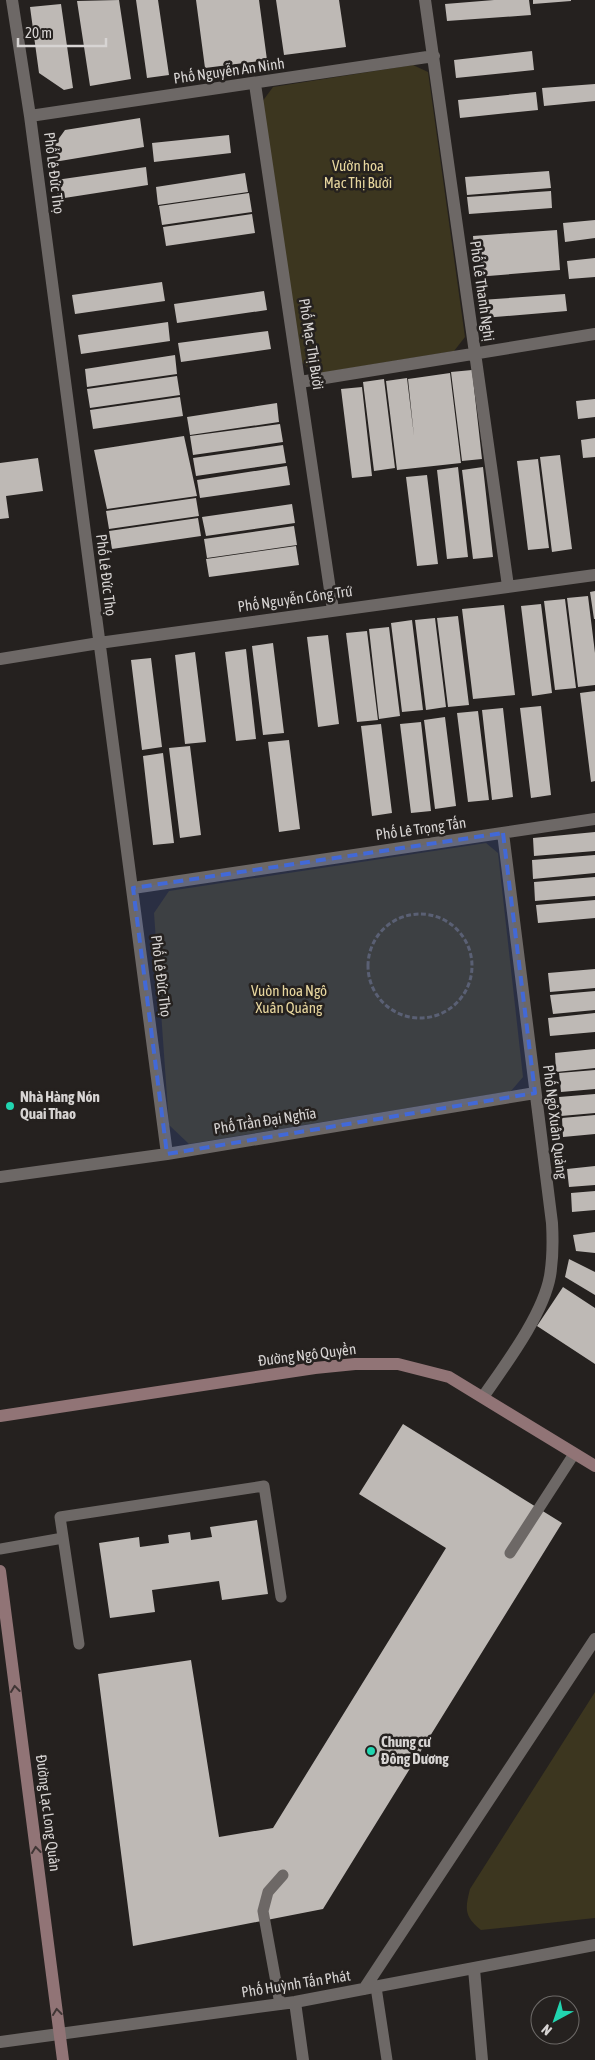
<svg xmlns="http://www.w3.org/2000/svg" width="595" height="2060" font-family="'Asap Condensed',sans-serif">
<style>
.green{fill:#3c361f}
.building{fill:#beb9b5}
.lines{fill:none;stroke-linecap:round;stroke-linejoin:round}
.path{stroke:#615e5c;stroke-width:3;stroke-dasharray:5 2.5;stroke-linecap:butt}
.lane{stroke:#6d6866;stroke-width:11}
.street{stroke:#6d6866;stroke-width:12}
.secondary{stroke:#917476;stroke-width:12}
.oneway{stroke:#403635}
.marked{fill:#4269d7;fill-opacity:0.2;stroke:#4269d7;stroke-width:4;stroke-dasharray:10 6;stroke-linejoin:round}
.poi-dot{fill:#21d5b0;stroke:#25211f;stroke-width:2}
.labels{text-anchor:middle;stroke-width:5;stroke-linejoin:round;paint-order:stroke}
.street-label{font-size:15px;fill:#d7d4d3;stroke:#25211f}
.park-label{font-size:15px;fill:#e7d69e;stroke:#25211f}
.poi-label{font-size:15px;font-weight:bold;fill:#d7d4d3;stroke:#25211f;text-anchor:start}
</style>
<rect width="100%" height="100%" fill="#25211f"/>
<path class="green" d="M413,65L428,72L465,337L454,351L314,374L301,361L262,102L273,87Z
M486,843L498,853L523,1077L511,1091L189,1144L169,1125L154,913L169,891Z
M595,1692V1918L481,1930C464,1916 465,1909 470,1889Z"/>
<path class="building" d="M119,0L131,79L90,86L77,1Z
M136,0H158L169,75L147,78Z
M196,0H259L267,60L205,68Z
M276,0H339L346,47L284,55Z
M494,0H529L531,15L447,21L445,4Z
M533,0H571V1L533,4Z
M61,4L73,88L64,90L39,73L30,7Z
M532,51L534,70L456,78L454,60Z
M595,84V101L544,106L542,88Z
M536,92L538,110L460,118L458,100Z
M140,118L144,147L54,162L52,148L65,130Z
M229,135L231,153L154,162L152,143Z
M146,167L148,185L58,199L56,180Z
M549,171L551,188L467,195L465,177Z
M245,173L248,192L158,205L156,187Z
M551,191L552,208L469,214L467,197Z
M249,193L252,212L162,225L159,206Z
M252,214L255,233L166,246L163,227Z
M595,220V238L565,242L563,223Z
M557,230L560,270L476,277L473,236Z
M595,258V277L569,279L567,261Z
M162,282L165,301L75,314L72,295Z
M264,291L267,310L177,323L174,304Z
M565,294L567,311L483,318L481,300Z
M168,322L170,341L81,354L78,335Z
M268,331L271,349L181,362L178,343Z
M175,355L177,374L87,387L85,369Z
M472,370L482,459L462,461L451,372Z
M450,373L461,463L397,470L386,381L407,378L414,436L408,379Z
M177,376L180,395L90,408L87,389Z
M384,379L395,468L374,471L363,382Z
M362,387L372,476L352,478L341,389Z
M180,397L183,416L93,429L90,410Z
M595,399V417L578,419L576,401Z
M277,403L279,422L190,435L187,417Z
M280,424L283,442L193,455L190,436Z
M184,436L197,496L107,509L94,450Z
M595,438V457L583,458L581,440Z
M283,445L286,463L196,476L193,458Z
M560,455L572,549L552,552L540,457Z
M38,458L43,491L6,496L9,518L0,519V463Z
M538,459L549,548L528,550L517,461Z
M287,466L290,485L200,498L197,480Z
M458,467L468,557L447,559L437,470Z
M483,467L493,557L473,559L462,470Z
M427,475L438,564L417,566L406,477Z
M196,498L199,516L109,529L106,511Z
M292,504L295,523L206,536L202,517Z
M198,518L201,536L112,549L109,531Z
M294,526L297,545L207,558L204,539Z
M296,546L299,565L209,577L206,559Z
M595,591V619H594L590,592Z
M588,596L595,653V685L578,687L567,598Z
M565,599L576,688L555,690L544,601Z
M541,604L552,693L532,696L521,606Z
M504,605L515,695L473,699L462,609Z
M458,616L469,705L448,707L437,618Z
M435,618L446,707L426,710L415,620Z
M412,620L423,710L402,712L391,623Z
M389,627L400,716L379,719L369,629Z
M367,631L378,720L357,722L346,633Z
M328,635L339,724L318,727L307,637Z
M273,643L284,733L263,735L252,646Z
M246,649L256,739L236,741L225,652Z
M195,652L206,742L185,744L175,655Z
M151,658L162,747L142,750L131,660Z
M595,691V781L591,782L580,693Z
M541,706L551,795L531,798L520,708Z
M503,708L513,797L492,800L482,710Z
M478,711L489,800L468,802L457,713Z
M445,717L456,806L435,809L424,720Z
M421,722L431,811L411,813L400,724Z
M381,724L392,813L372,816L361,726Z
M289,740L300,829L279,832L268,742Z
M190,746L201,835L180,838L169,748Z
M163,753L174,843L153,845L143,756Z
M595,832V851L534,856L533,838Z
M595,855V873L533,879L532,860Z
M595,877V896L535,901L534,882Z
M595,900V918L538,923L536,905Z
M595,969V988L550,992L548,973Z
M595,991V1010L553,1014L550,995Z
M595,1013V1032L550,1036L548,1018Z
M595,1049V1068L556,1072L555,1053Z
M595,1070V1089L561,1092L559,1073Z
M595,1094V1113L561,1116L559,1097Z
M595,1115V1134L563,1137L562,1118Z
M595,1166V1185L569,1187L567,1169Z
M595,1191V1210L572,1212L571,1193Z
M595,1232V1253L576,1251L573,1235Z
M569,1259L595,1272V1295L565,1277Z
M563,1287L595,1308V1364L537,1326Z
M403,1424L562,1523L323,1909L133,1946L98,1674L191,1660L219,1837L273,1828L446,1548L359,1494Z
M257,1520L268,1594L222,1600L219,1581L152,1590L155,1612L110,1618L99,1543L139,1537L140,1547L169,1543L168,1535L190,1532L191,1540L212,1537L210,1527Z"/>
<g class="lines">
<path class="path" d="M368 966a52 52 0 1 1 104 0a52 52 0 1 1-104 0Z"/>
<path class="lane" d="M0,1549L63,1538
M510,1553L574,1454
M79,1644L60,1517L264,1486L281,1597
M376,1987L387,2060
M280,2004L263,1911L268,1892L283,1875"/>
<path class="street" d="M12,0L30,116L167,1154
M425,0L508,586
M255,84L333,610
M30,116L434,56
M300,382L595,334
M0,659L99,643L595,575
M133,888L595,819
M0,1177L167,1154L535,1093
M483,1397C505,1365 543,1315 550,1276C553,1258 553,1241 552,1223L503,833
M474,1969L482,2060
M364,1989L595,1639
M295,2002L303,2060
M0,2042L295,2002L595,1945"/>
<path class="secondary" d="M0,1416L315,1368L355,1364H398L449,1377L595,1466
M0,1571L63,2060"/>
</g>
<defs><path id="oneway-chevron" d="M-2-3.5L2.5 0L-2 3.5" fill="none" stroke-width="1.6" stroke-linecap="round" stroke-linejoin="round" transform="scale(1.25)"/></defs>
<g class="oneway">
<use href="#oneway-chevron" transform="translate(15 1689) rotate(-97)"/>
<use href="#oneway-chevron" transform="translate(36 1850) rotate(-97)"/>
<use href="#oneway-chevron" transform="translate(57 2012) rotate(-97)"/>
</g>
<path class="marked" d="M503,833L535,1093L167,1154L133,888Z"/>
<g class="poi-dot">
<circle cx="10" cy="1106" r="5"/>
<circle cx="371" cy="1751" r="5"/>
</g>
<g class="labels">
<g class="street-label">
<text transform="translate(229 71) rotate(-8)" y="5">Phố Nguyễn An Ninh</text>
<text transform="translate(54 173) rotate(83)" y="5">Phố Lê Đức Thọ</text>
<text transform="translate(482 291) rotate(82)" y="5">Phố Lê Thanh Nghị</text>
<text transform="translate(311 344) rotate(81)" y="5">Phố Mạc Thị Bưởi</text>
<text transform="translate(106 575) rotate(83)" y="5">Phố Lê Đức Thọ</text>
<text transform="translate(295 599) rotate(-8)" y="5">Phố Nguyễn Công Trứ</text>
<text transform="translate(421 829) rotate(-8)" y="5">Phố Lê Trọng Tấn</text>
<text transform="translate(161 976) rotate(83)" y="5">Phố Lê Đức Thọ</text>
<text transform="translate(265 1121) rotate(-9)" y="5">Phố Trần Đại Nghĩa</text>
<text transform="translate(555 1122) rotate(83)" y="5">Phố Ngô Xuân Quảng</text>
<text transform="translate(307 1355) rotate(-7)" y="5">Đường Ngô Quyền</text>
<text transform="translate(48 1813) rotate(83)" y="5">Đường Lạc Long Quân</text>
<text transform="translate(296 1984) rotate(-9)" y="5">Phố Huỳnh Tấn Phát</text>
</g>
<g class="park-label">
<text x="358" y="171">Vườn hoa<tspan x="358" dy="17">Mạc Thị Bưởi</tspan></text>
<text x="289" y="996">Vuòn hoa Ngô<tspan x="289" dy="17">Xuân Quảng</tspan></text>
</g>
<g class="poi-label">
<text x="20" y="1102">Nhà Hàng Nón<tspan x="20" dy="17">Quai Thao</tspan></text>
<text x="381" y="1747">Chung cư<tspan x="381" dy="17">Đông Dương</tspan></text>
</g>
</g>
<g transform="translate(555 2020) rotate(220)"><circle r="24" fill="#25211f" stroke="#6c6967"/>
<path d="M0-4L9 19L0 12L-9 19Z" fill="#21d5b0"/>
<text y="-8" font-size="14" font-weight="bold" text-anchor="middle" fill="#d7d4d3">N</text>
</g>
<path d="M18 38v8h88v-8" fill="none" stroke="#d7d4d3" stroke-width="2.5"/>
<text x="25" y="38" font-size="15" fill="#d7d4d3" stroke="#25211f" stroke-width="4" paint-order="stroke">20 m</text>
</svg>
